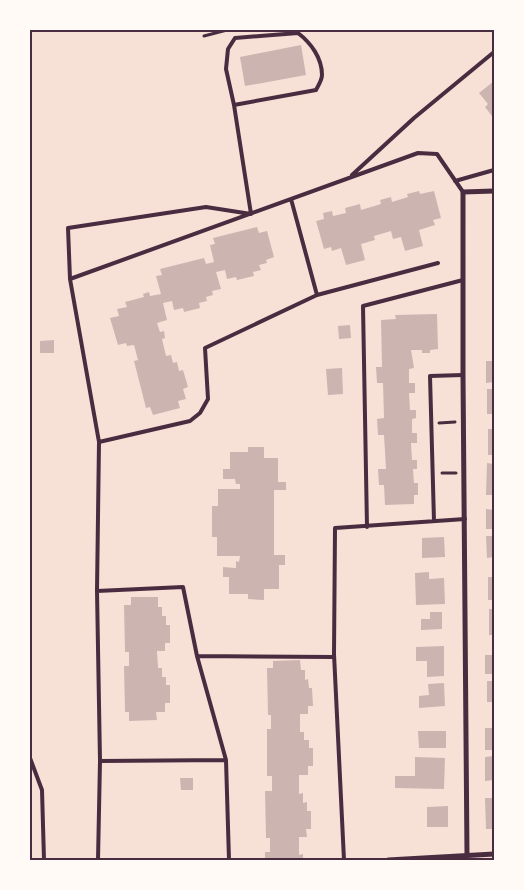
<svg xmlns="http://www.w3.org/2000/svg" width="524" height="890" font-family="'Alegreya Sans',sans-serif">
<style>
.building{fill:#ccb4b1}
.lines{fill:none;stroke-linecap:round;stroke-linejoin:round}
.path{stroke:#4a2c40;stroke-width:3}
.service{stroke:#4a2c40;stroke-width:4}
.minor{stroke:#4a2c40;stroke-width:5}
.neatline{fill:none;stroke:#4a2c40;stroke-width:2}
</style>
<rect width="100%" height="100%" fill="#f7e1d7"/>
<path class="building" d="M301,45L306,75L245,86L240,57Z
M494,81V114L492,116L485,107L488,104L479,93Z
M419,191L420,194L434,191L441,218L433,220L435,225L419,230L423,246L405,251L401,237L393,239L391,231L374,236L375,240L361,244L365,260L346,265L341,248L332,251L331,247L324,249L316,221L324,219L323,213L332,211L333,216L346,213L345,208L360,204L361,210L381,204L380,200L391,197L392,202L408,197L407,194Z
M257,227L259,233L267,231L274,257L266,260L267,263L259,265L261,270L253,272L254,276L237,280L236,277L227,279L225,270L216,272L221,289L212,291L213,295L206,297L207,301L199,303L200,308L184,312L183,308L174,310L172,301L163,303L167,320L157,323L160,332L164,331L165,338L162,339L166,356L171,355L173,363L177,362L179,371L183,370L188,387L183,389L186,399L178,401L180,408L153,415L150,407L146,408L134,361L138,360L134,345L127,346L126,343L118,345L110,318L119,316L117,309L127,307L125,302L144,297L143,294L149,292L150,296L161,294L156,276L162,275L160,269L204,258L206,264L214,262L210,245L215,244L213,238Z
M437,314L438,349L430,350V353H422V350H411L414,368L409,369V383H415V393H409L410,410H416V418L412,419V433H417V443H411L412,460H417V469H413L414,483H418V495H414V504L385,505L384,485H379L378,469H386L384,435H378L377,419L384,418L383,383H377L376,367H382L381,320L396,319L395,315Z
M350,325L351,338L339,339L338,326Z
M54,340V353H40V341Z
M486,361H494V382L486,383Z
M342,368L343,394L328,395L326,369Z
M487,389H494V414H487Z
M488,429H494V455H488Z
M248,447H264V458H278V482H286V490H274V555H285V565H279V589H264V600L248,599V594H229V577H223V567L236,568V561L239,562L240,556H217V537H212V506H218V489H240V484H236L235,479H223V469H230V452H248Z
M487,463L494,464V495H486Z
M486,509L494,510V529H486Z
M486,536H494V557L487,558Z
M444,537L445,557L422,558V538Z
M429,572V579L444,578L445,604L416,605L415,573Z
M488,577H494V600H488Z
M131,597H158V607H162V616H166V625H170V643H165V651H157L158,668H162V677H166V685H170V703H165V712H156L157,720L129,721V712H125L124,666H129V652H125L124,605H131Z
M489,609H494V635H489Z
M430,612H442V629L421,630V619H430Z
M444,646V676L427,677V661H416V647Z
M485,655H494V674H485Z
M300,660L301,670H305V680L308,679L309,688H312L313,706H308V714H300V732H304V740H309V748H313V766H308V775H299V794L303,793V803L307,802V811H311V829H306L307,837H299V855L303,854V860H265V852H270V838H266L265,791H272V776H267V729H271V715H268L267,668H273V661Z
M487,681H494V702H487Z
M444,683L445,706L419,708V696L429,695L428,684Z
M485,728H494V750H485Z
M418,731H446V748H419Z
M494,756V780L485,781V757Z
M415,757L445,758L444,789L395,788V776H415Z
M180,778H193V790H181Z
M485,798H494V829H486Z
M448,806V827H427V807Z"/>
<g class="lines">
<path class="path" d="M204,36L227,30
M439,423L455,422
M442,473H456"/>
<path class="service" d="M352,175L414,118L494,52
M455,181L494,170
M291,199L317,295
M70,279L418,153L437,154L463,192
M99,442L190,421L200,413L208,399L205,348L317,295L438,263
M434,521L430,376L463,375
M367,527L363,306L463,280
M97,591L183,587L197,656L226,760L229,860
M197,656L334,657
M30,758L42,790L44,860
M100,761L226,760
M98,860L100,761L97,591L99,442L70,279L68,228L206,207L251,214L234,105L226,69L228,49L235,38L298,33C311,43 322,58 322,75C322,80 318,86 316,90L234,105
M344,860L334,654L335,528L465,519"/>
<path class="minor" d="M467,855L463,375V192L494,191
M388,860L494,854"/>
</g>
<rect width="524" height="890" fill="none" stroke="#fffaf5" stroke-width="62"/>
<rect x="31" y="31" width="462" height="828" class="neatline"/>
</svg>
